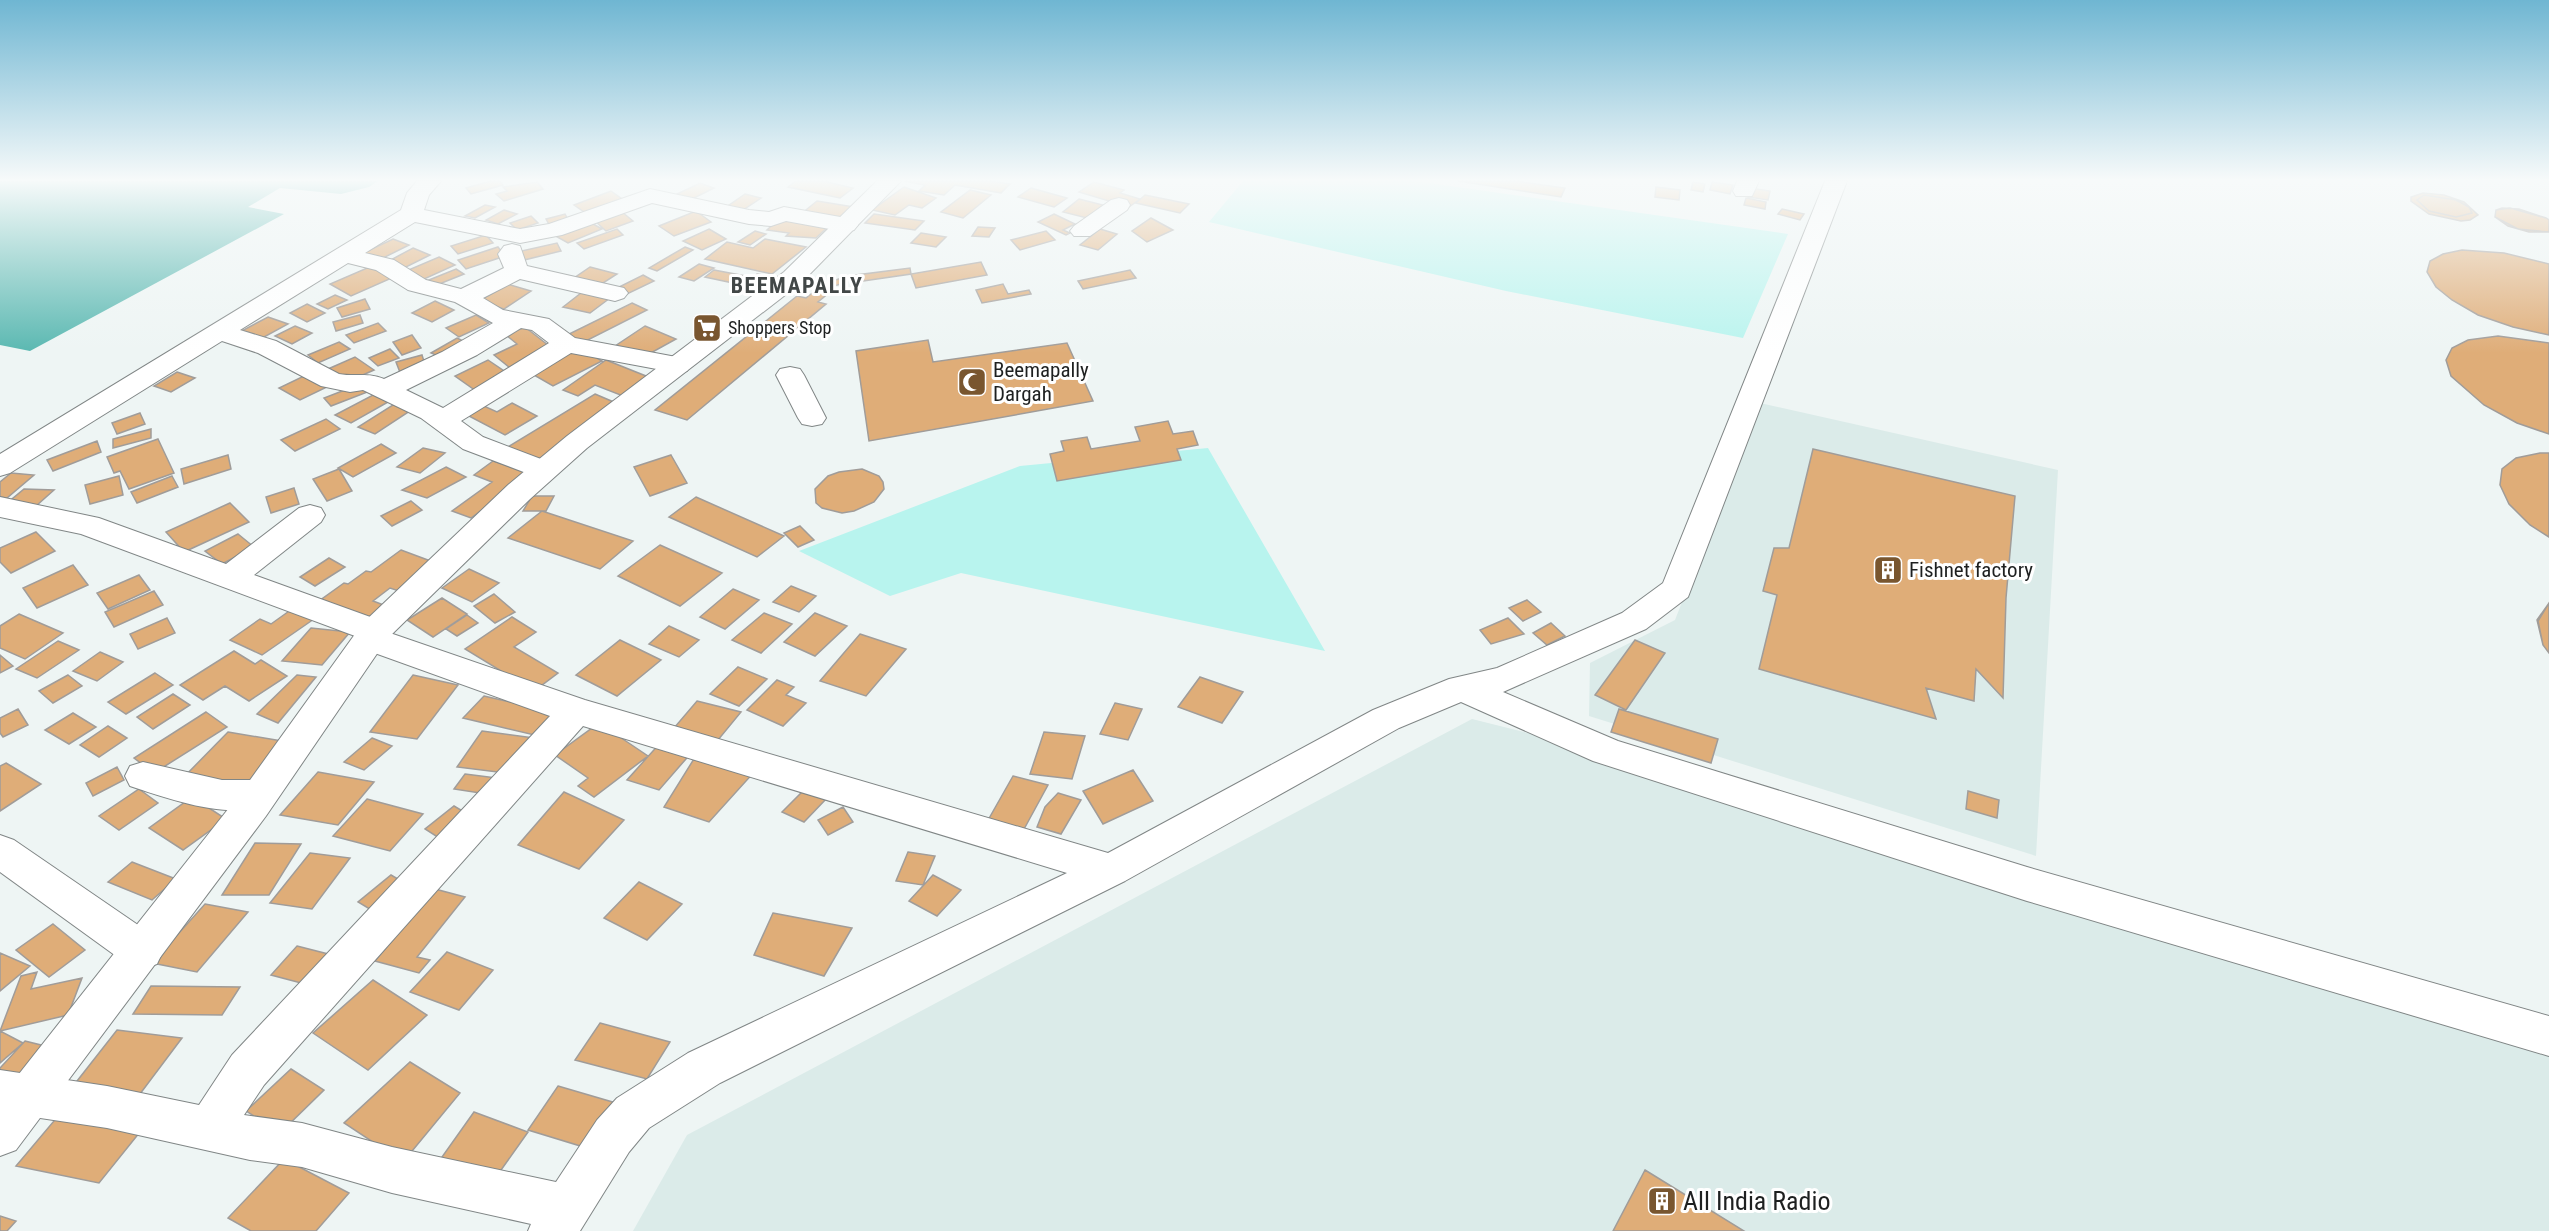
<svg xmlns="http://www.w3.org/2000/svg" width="2549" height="1231" font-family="'Roboto Condensed',sans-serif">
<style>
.built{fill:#dbebe9}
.green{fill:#b8f4ee}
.water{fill:#5ab8b1}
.building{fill:#dfad78;stroke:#a09c99;stroke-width:1.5}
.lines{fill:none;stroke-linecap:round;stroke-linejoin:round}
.street-casing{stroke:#808686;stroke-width:2}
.secondary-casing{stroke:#808686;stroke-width:2}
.street{fill:#fff;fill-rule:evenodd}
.secondary{fill:#fff;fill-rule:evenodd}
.labels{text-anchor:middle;stroke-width:6;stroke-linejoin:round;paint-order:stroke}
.far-poi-label{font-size:18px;fill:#1e2020;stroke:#fff;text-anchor:start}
.poi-label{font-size:21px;fill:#1e2020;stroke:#fff;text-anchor:start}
.far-district-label{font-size:22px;font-weight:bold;letter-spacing:1.5px;fill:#424747;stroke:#fff}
.near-poi-label{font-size:26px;fill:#1e2020;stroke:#fff;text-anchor:start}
</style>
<rect width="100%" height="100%" fill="#eef5f4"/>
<path class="built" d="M1760,403L2058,470L2036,856L1589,716L1590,663L1675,620Z
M1472,719L1647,763L2549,1052V1231H633L687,1135Z"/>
<path class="green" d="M1243,181H1415L1788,234L1743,338L1506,291L1209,222Z
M1208,448L1325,651L961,573L890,596L799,551L1020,466Z"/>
<path class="water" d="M0,181H378L369,187L341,194L280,188L248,207L284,214L30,351L0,345Z"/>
<path class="building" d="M491,181H500L503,185L471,194L466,188Z
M796,181H829L827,182L853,188L840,198L788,187Z
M904,181H990L1010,184L1001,193L955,185L944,195L919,191L925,185Z
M1458,181H1516L1565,188L1561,197Z
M537,182L543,189L504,201L496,194L507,191L503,187Z
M1094,182L1124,190L1120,193L1140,199L1129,207L1079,192Z
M1693,182L1705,184L1703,192L1691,190Z
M1712,182L1733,185L1730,194L1710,190Z
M700,183L714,188L688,201L675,195Z
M904,187L936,198L922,208L909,205L895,215L872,210Z
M1656,187L1680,190L1679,200L1655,197Z
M1031,188L1067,198L1054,207L1018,197Z
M1750,188L1770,191L1768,200L1748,197Z
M970,190L991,195L963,218L941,212Z
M611,191L625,201L587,214L574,205Z
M2423,193L2444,195L2464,202L2478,215L2470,220L2461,221L2429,214L2411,201V197Z
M745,194L761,198L740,212L725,208Z
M1145,195L1189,204L1180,213L1136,203Z
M2424,195L2456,200L2469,207L2472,213L2456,217L2429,211L2417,200Z
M1746,198L1766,202L1765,209L1744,205Z
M1079,199L1103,205L1087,218L1063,212Z
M817,201L854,207L839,221L801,214Z
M485,205L495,207L475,218L465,216Z
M2502,208L2519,209L2546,218L2549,220V232H2529L2508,226L2495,217L2496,210Z
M2510,208L2546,218L2549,220V232L2518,229L2495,217L2496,210Z
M1782,209L1804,214L1800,220L1778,214Z
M504,210L517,214L498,224L486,220Z
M696,211L711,222L674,236L659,226Z
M622,212L633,221L606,231L595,221Z
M565,214L570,223L551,228L546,219Z
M874,214L924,221L915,230L865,223Z
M1054,214L1075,224L1063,230L1070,233L1066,235L1038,222Z
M531,216L538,223L517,230L510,223Z
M781,217L831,224L816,238L786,236L789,233L767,230Z
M1151,218L1173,230L1147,242L1132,231Z
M586,220L602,229L568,243L552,234Z
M978,227L995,228L989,237L972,236Z
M617,229L623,235L584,249L577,243Z
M709,229L726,239L702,250L683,241Z
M1100,229L1117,234L1098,250L1080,245Z
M755,231L766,234L750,245L738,242Z
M1046,231L1055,240L1020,250L1011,240Z
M921,233L946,237L936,247L911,243Z
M486,235L493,243L458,254L451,246Z
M393,239L409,245L375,262L359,255Z
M765,239L806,247L772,274L705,259L727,242L753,248Z
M557,243L561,251L520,261L517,252Z
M498,247L505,256L466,269L458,260Z
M685,247L693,250L657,271L649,268Z
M413,248L430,255L402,269L385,263Z
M2462,250L2504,253L2549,264V335L2513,327L2478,315L2452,300L2436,287L2427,272L2430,261L2443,254Z
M439,257L455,265L422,280L406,271Z
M981,262L987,275L916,288L911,274Z
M699,264L714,268L694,281L679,277Z
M374,265L394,277L351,296L330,284Z
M590,267L617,274L600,285L574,278Z
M910,268L911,274L857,282L856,275Z
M456,269L464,274L432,287L424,282Z
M714,270L751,277L742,285L705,277Z
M1130,270L1136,278L1083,289L1078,281Z
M757,274L773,277L759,290L743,287Z
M643,275L654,281L625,295L615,289Z
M842,278L845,283L830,287L826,283Z
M507,284L531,291L504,309L479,301Z
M1003,284L1008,294L1029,290L1031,294L982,303L976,290Z
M816,290L829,293L818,302L826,304L687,420L655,410L797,296L806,298Z
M581,293L610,298L590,313L563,307Z
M335,295L347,300L328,309L317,304Z
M365,299L370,309L342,317L337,308Z
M435,301L454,310L432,322L412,313Z
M632,303L647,310L578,345L563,337Z
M307,304L325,313L307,322L290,313Z
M360,315L363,323L336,331L333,322Z
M476,315L489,323L459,337L446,328Z
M268,317L288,324L255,342L234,335Z
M378,323L386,331L354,343L346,335Z
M295,326L312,333L292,344L275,336Z
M645,326L676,339L649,354L612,348Z
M525,327L553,349L510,368L494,355L517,344L506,335Z
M412,335L421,348L402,355L393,342Z
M2498,336L2549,343V434L2517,423L2484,405L2451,376L2446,360L2452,348L2468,340Z
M457,338L469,344L443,358L431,353Z
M928,340L933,362L1067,343L1093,401L869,441L856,351Z
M339,342L350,349L318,363L308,355Z
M576,346L602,361L553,386L527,371Z
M390,349L399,358L378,366L369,358Z
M422,355L426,368L401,375L396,362Z
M355,357L374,370L347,382L328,369Z
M488,360L510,375L476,391L455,376Z
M606,360L651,378L623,396L595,385L578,396L563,390Z
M177,372L195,378L171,392L154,386Z
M308,374L329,386L300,400L279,388Z
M363,383L370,391L331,406L324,398Z
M595,394L623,406L531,464L503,450Z
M373,395L388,402L351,423L335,415Z
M396,403L413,409L375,434L358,427Z
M512,403L537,416L505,435L467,415L484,406L497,412Z
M140,413L145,424L117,434L112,423Z
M326,419L340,429L295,451L281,440Z
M1168,421L1173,434L1193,431L1198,445L1177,449L1181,460L1057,481L1050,454L1064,451L1061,441L1087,437L1091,449L1140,441L1135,427Z
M151,429V438L113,448V439Z
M158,439L174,473L129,489L120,471L114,473L107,457Z
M97,441L101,452L53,471L47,460Z
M381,444L396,453L353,477L338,468Z
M423,448L445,453L420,473L397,467Z
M1813,449L2015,496L2006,598L2003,698L1976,669L1974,701L1926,688L1936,719L1759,669L1777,595L1763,591L1774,548H1789Z
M2540,453H2549V537L2530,525L2509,504L2500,485L2502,469L2516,458Z
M228,455L231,469L184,484L181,469Z
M671,455L687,483L650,496L634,467Z
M493,461L531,474L471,518L452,511L492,482L474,475Z
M446,467L466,477L427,498L402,490Z
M339,469L352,491L327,501L313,479Z
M862,469L879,476L883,482L884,489L874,502L854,511L842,513L822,508L816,503L815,489L828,476L839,472Z
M11,473L34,475L7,498L0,497V482Z
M119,476L123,495L90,504L85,485Z
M172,476L178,487L137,503L131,492Z
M294,488L299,504L271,513L266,497Z
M24,489L54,490L36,506L6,504Z
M532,496H554L546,511H523Z
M696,497L784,536L757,557L669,517Z
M411,501L422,510L392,526L381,516Z
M230,503L249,522L184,552L166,532Z
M542,511L633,541L600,569L508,538Z
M800,526L814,540L798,547L784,533Z
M36,532L55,551L11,573L0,562V548Z
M238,534L254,547L222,564L205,551Z
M660,545L722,573L680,606L618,576Z
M401,550L436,563L399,591L390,588L373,601L389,607L370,622L312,606L344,583L348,584L366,571L371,572Z
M329,558L345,567L315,586L300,577Z
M73,565L88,585L37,608L23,588Z
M469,569L499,583L472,602L442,588Z
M139,575L150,590L108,609L97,593Z
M791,586L816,596L799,612L773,602Z
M733,589L759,600L725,629L700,617Z
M154,591L163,605L114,627L105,612Z
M494,594L515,612L495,623L474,606Z
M442,598L467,614L433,637L407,620Z
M1527,600L1541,612L1523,621L1509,608Z
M2549,603V653L2543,645L2537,620Z
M2549,603V653L2543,645L2538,621Z
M292,609L314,619L262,655L230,640L260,619L271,624Z
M764,613L792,624L761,653L732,640Z
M815,613L847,626L815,656L784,642Z
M19,614L63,633L25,659L0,648V626Z
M467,615L478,623L457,636L446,629Z
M512,617L536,632L514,647L558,673L534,691L465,649Z
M167,618L175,633L138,649L130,634Z
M1508,618L1524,634L1491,644L1480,630Z
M1551,623L1565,636L1547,645L1533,633Z
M669,626L699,640L679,657L649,644Z
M311,628L350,632L322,665L282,661Z
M860,634L906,649L866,696L820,681Z
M620,640L661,660L617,696L576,675Z
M1635,640L1665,653L1626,710L1595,695Z
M58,641L79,650L37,678L16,669Z
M234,651L255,664L261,660L287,676L249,701L225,686L203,700L180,685Z
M100,652L123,662L97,681L73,671Z
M0,655L13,666L0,673Z
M738,667L767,679L739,706L710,694Z
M155,673L173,685L126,714L108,702Z
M68,675L82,686L53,703L39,691Z
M297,675L316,677L278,723L257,714Z
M413,675L458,685L417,739L370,732Z
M1200,677L1243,692L1222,723L1178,707Z
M777,680L794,687L786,695L806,703L783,726L747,710Z
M173,694L190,705L153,729L137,717Z
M484,696L563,714L543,737L463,718Z
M697,701L741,712L718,740L674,728Z
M1115,703L1142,709L1128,740L1100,734Z
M18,709L28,725L3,737L0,733V718Z
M1619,709L1718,739L1711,763L1611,732Z
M206,712L227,727L154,773L134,758Z
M73,713L96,727L69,744L45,730Z
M599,723L648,756L594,797L578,786L588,778L555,755Z
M108,726L127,738L99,757L80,745Z
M482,731L542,739L515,774L457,767Z
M228,732L288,742L243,791L180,781Z
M1044,732L1085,736L1072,779L1030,774Z
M372,738L392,746L364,770L344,762Z
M661,742L692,752L659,790L627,780Z
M697,754L756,770L709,822L664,807Z
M6,763L41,784L0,811V766Z
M117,767L124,780L93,796L86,783Z
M1133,770L1153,801L1103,824L1083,791Z
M318,772L374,782L338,825L280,815Z
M465,774L505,779L493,795L454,789Z
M1013,776L1048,785L1023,831L987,822Z
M807,787L828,797L804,822L782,812Z
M139,789L158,803L119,830L99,816Z
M1968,791L1999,800L1997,818L1966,809Z
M564,792L624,820L579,869L518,845Z
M1058,793L1081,800L1061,834L1037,827L1045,807Z
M192,797L226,819L183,850L149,828Z
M367,799L423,814L390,851L333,836Z
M454,806L476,819L447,843L425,829Z
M843,807L853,822L828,835L818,820Z
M255,843L301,844L269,895H222Z
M908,852L935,856L923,885L896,881Z
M310,853L350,858L312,909L270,903Z
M132,862L176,879L152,900L108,882Z
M391,875L410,886L378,914L358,902Z
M933,875L961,890L937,916L909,901Z
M639,882L682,904L647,940L604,918Z
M435,889L465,897L417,957L430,960L419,973L375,961Z
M205,904L248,912L197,972L152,963Z
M773,913L852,928L824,976L754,955Z
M53,924L85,950L49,977L16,950Z
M297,946L340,957L316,987L271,975Z
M447,952L493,970L459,1010L410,992Z
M0,953L30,966L0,991Z
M37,972L31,989L82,978L68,1015L0,1031L21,976Z
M373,980L427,1015L368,1070L313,1033Z
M151,986L240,987L222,1015L133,1014Z
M600,1023L670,1042L647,1079L575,1060Z
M117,1030L182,1038L137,1098L70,1090Z
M0,1031L23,1043L0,1063Z
M25,1041L49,1047L15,1083L0,1080V1068Z
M410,1062L460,1093L403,1162L344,1123Z
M291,1069L324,1090L280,1133L246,1111Z
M558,1086L616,1103L587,1148L528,1130Z
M474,1112L528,1132L494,1180L437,1164Z
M59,1115L140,1132L99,1183L16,1166Z
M284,1159L349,1193L316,1231H251L228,1218Z
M1645,1170L1744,1231H1613Z
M0,1216L16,1221L7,1231H0Z"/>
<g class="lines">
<g class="street-casing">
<path id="street" d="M417,181H441L429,195L424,210L520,229L549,224L650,189L749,210L769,212L784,207L846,218L854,220L858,225L854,230L846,232L786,221L771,226L749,224L652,203L562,235L520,243L415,222L365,253L394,260L426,280L461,289L504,268L498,254L504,246L512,244L520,246L527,266L624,288L628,293L624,298L615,301L520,279L483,298L503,310L549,319L575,338L687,359L691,365L687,371L678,373L571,353L461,421L483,437L554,464L559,470L554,476L544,479L534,476L463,449L421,418L363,390L350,392L321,386L258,353L222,341L10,473L0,476V454L401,210L407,193ZM348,263L376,270L408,290L455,302L493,323L442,352L384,379C368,372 356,377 339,374L276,341L240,330ZM521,328L532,330L549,343L443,408L406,390L477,355Z
M1737,181H1759L1752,196H1736L1733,191Z
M1825,181H1847L1688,597L1646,629L1503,692L1618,741L2027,867L2549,1016V1056L2027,901L1593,761L1461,702L1399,728L1125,881L720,1083L649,1128L629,1152L580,1231H528L531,1224L392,1193L302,1167L250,1160L107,1128L0,1112V1070L107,1086L199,1105L232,1055L550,716L358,647L353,639L355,636L81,534L0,517V497L99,518L226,564L299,508L310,505L321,508L325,515L321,522L254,575L387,623L392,631L390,633L585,700L1108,853L1373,710L1449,679L1497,668L1622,613L1663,583ZM583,726L1067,873L688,1053L617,1098L597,1120L556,1182L392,1147L302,1123L244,1115L264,1085Z
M1119,198L1127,200L1130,205L1127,210L1090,236H1074L1070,231L1074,226L1111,200Z
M790,367L800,369L804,375L826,418L822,424L812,426L802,424L798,418L776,375L780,369Z
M143,762L222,780H259L272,785L278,795L272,805C228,820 172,800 130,786L125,776L130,766Z
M0,835L14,840L157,938L163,951L157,964L142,969L127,964L0,872Z"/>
</g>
<g class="secondary-casing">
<path id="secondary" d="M877,181H901L802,282L587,448L530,499L387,639L266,816L16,1150L0,1156V1098L240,794L363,623L508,485L567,436L784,272Z"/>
</g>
<use href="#street" class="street"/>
<use href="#secondary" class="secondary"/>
</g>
<linearGradient id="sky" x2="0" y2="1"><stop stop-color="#6fb6d2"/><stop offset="0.51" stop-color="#f7fafa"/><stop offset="1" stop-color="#f7fafa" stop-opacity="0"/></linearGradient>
<rect width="2549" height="353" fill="url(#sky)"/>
<defs>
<g id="supermarket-square" transform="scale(1.5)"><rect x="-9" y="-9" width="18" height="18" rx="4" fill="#79562f" stroke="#fff"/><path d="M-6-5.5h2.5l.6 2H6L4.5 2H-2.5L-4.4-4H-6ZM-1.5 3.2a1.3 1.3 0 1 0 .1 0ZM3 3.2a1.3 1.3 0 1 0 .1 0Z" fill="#fff"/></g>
<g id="mosque-square" transform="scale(1.5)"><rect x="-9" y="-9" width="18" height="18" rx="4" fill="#79562f" stroke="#fff"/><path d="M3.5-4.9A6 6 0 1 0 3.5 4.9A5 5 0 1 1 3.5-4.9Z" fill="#fff"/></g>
<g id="building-square" transform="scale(1.5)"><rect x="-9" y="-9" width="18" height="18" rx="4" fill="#79562f" stroke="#fff"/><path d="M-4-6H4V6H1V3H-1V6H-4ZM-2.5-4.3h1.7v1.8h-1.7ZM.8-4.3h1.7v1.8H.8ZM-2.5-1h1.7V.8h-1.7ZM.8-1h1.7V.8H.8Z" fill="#fff"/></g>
</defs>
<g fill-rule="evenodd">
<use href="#supermarket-square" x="707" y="328"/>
<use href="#mosque-square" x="972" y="382"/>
<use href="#building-square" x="1888" y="570"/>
<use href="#building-square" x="1662" y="1201"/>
</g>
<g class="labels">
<g class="far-poi-label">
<text x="728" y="334">Shoppers Stop</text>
</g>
<g class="poi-label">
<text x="993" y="377">Beemapally<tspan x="993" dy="24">Dargah</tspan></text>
<text x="1909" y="577">Fishnet factory</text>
</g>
<g class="far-district-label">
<text x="797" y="293">BEEMAPALLY</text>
</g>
<g class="near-poi-label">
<text x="1683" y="1210">All India Radio</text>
</g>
</g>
</svg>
